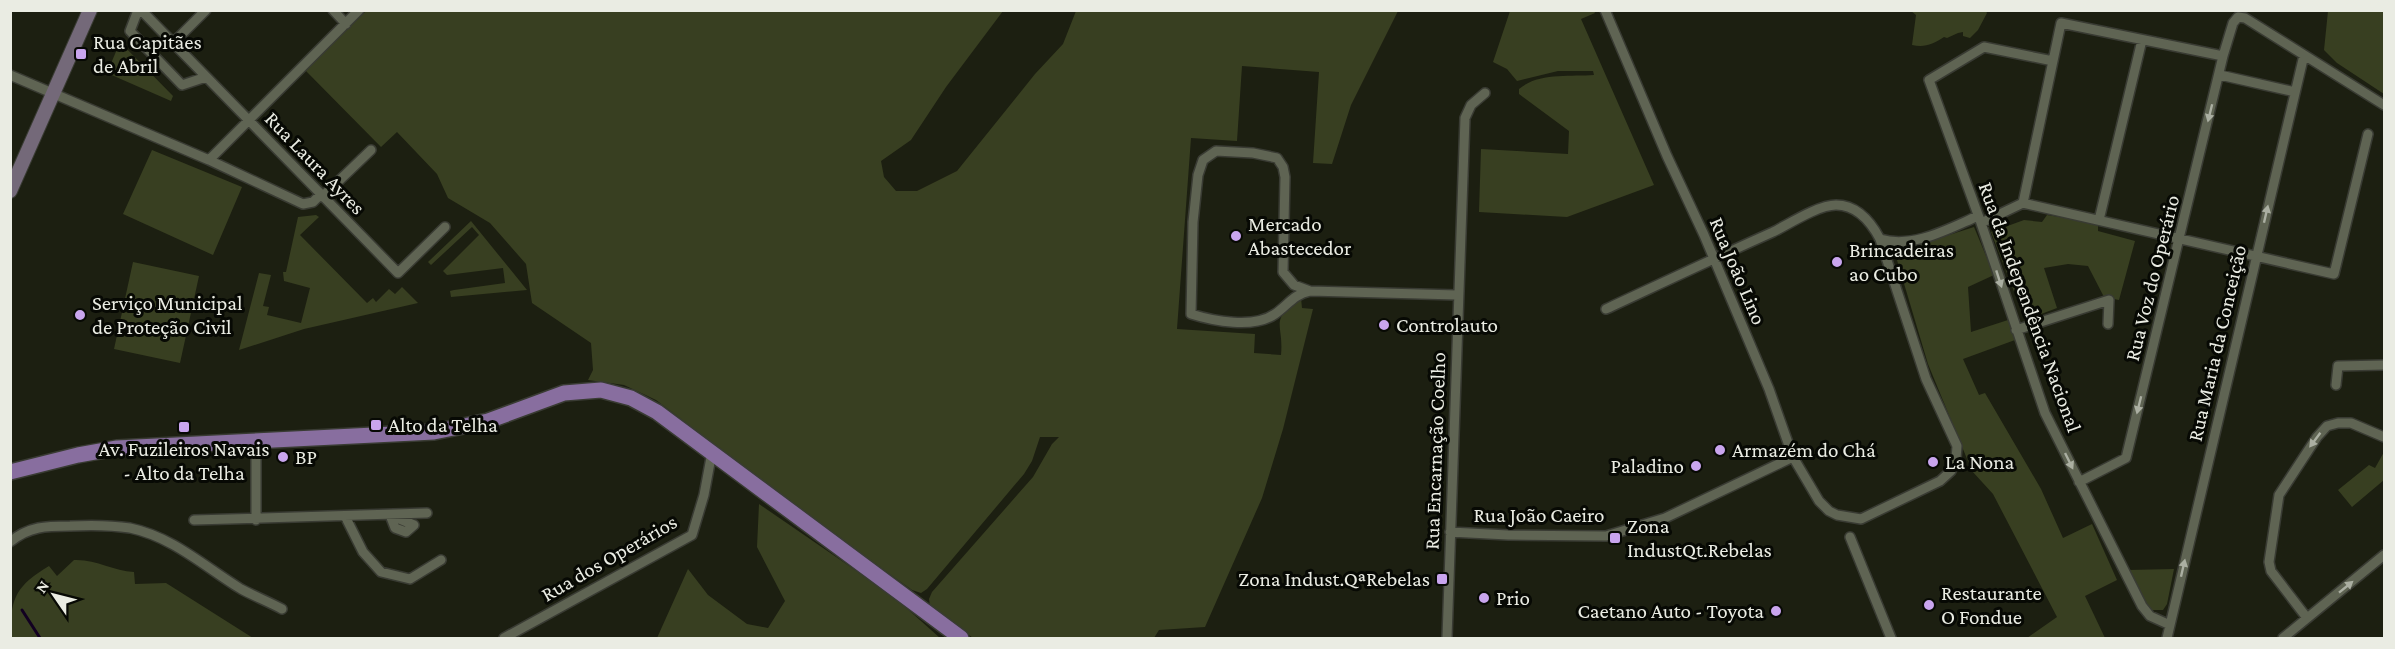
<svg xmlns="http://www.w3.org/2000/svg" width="2395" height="649" font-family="'Crimson Pro',serif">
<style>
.green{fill:#383f21}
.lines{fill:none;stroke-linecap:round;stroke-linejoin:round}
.stream{stroke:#120021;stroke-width:3}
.minor-casing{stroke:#393b33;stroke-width:12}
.secondary-casing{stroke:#393b33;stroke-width:16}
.primary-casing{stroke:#393b33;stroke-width:18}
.minor{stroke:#5f6453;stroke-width:9}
.secondary{stroke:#746979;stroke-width:14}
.primary{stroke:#886e9f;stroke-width:15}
.oneway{fill:#abafa2}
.poi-dot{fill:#c9a5ee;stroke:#070904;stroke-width:2}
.labels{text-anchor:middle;stroke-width:6;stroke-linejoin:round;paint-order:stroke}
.poi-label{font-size:21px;fill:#eaece3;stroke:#070904;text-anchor:start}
.street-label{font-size:21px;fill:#eaece3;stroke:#070904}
</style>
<rect width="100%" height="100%" fill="#1c1f11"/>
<path class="green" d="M1985,10L1987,13L1978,30L1970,38L1963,36V32L1958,33L1947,38L1944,37C1933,44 1925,48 1912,45L1916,15L1911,11Z
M366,11H1003L946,87L911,140L881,161L884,177L896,191H917L957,171L1035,74L1063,44L1076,11H1398L1351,105L1332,164L1313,163L1319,72L1242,66L1237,141L1191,138L1177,329L1255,334L1254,353L1281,355C1284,323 1268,321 1301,298L1302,308L1313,309L1283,429L1262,498L1205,627L1159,630L1154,638H973L930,606L929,599L932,592L1033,477L1052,444L1059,437H1040L1032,461L1024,474L927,589L921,593L912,590L806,515L656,400L624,385L588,380L593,370L591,343L532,303L526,264L490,223L448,198L437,174L397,132L381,147L305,70Z
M1510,11H1594L1595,13L1581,19L1654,185L1567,217L1479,212L1481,149L1568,154L1569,131L1519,94V89C1539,72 1570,77 1594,75L1593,71H1558L1517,81L1507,69L1493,62Z
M2328,11H2384V94L2337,63L2324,50Z
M120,42L173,96L171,101L107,73Z
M152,150L242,187L213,255L123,214Z
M316,215L319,217L300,235L367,303L373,298L376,302L389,289L395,294L402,287L418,303L304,329L239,350L259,273L271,275L263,306L269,307L267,315L301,323L310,288L284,281L283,272H286L298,217Z
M2047,215L2098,223V231L2135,241L2119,300L2104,297L2088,266L2068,264L2044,268L2057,308L2025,320L1991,232L2024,220L2042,222Z
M471,221L527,290L451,297L450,291L454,290L505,283L503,268L447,275L443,271L479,235L472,227L431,265L428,262Z
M1974,227L1994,275L1968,287L1971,332L2008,320L2015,340L1963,359L1979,395L1985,393L2041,489L2063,538L2092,524L2117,580L2085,596L2105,638H2027L2057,617L1993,494L1972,471L1928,364L1894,250L1927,242Z
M133,262L199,276L180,363L114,349Z
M2384,452V480L2352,507L2338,490L2369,465L2375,468Z
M759,504L893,596L940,638H657L688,569L708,595L747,624L768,628L785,601L757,547Z
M74,560C96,559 113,571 134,572L135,584L166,583L253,638H11C10,600 14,587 49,566L57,576Z
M2174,569L2167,604L2163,610H2151L2144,601L2128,570Z"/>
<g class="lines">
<path class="stream" d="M22,610L40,638"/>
<g class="minor-casing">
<path id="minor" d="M138,10L130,31L182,85L206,77
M141,10L398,273L445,227
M333,10L346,24
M1605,10L1667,156L1704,235L1769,389L1793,457L1819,501L1829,511L1837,515L1861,519L1940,481L1951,471L1956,459L1957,446L1926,379L1880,239C1871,222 1858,205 1836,205C1818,205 1789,224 1773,232C1717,257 1662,283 1606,309
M173,43L206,10
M2053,61L1984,47L1929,80L1981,223L2045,413L2142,606L2150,616L2170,625
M10,75L209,160L303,204L313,202L320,195
M2220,75L2295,92
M209,160L359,10
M322,197L371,150
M2023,203L2061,23L2223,56
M2099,220L2142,40
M1981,223L2023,203L2334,274L2368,134
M1880,239C1913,249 1948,229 1978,216
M1310,291L1294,285L1283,272L1285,177L1283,167L1277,158L1253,153L1216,151L1203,160L1198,175L1193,222L1191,314C1213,321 1254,329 1275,314C1288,305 1294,294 1310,291L1457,295
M2016,330L2109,300L2108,324
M2336,385L2338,366L2384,365
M256,441V520
M2079,482L2126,458L2223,56L2233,23L2238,17L2245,18L2384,105
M390,515L414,525L406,532L395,528Z
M345,516L363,552L381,572L410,579L441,560
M194,520L427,513
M1450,532L1508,535L1606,536L1665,518L1793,457
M1850,537L1891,638
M10,542C29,526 47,526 70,526C90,525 110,525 130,528C173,537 205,567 241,589C254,596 269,602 282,609
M2307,618L2271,571L2269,562L2279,495L2317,437L2327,426L2338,423H2351L2384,437
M504,638L692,535L704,495L712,452
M1447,638L1465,118L1471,105L1485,93
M2167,638L2304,55
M2283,638L2384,555"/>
</g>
<g class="secondary-casing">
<path id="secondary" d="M10,191L90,10"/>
</g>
<g class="primary-casing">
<path id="primary" d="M10,472L78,455L117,448L434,432L488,421L564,393L601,390L631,398L657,412L961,638"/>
</g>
<use href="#minor" class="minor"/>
<use href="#secondary" class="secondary"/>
<use href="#primary" class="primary"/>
</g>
<defs><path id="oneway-solid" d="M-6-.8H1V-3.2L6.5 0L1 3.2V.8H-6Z" transform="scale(1.5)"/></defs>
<g class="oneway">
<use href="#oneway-solid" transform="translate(2210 113) rotate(104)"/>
<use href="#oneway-solid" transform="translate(2266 214) rotate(-77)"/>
<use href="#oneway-solid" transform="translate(1999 279) rotate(72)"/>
<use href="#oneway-solid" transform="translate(2139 405) rotate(104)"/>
<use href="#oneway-solid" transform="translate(2315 440) rotate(127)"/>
<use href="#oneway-solid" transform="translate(2069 461) rotate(64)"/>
<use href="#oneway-solid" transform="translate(2183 568) rotate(-77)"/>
<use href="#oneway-solid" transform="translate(2346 587) rotate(-39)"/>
</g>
<g class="poi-dot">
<rect x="75" y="48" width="12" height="12" rx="3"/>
<circle cx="1236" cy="236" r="6"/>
<circle cx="1837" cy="262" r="6"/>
<circle cx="80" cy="315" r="6"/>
<circle cx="1384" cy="325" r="6"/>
<rect x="370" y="419" width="12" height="12" rx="3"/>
<rect x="178" y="421" width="12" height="12" rx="3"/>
<circle cx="1720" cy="450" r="6"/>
<circle cx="283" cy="457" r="6"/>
<circle cx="1933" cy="462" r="6"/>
<circle cx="1696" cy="466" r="6"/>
<rect x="1609" y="532" width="12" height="12" rx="3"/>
<rect x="1436" y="573" width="12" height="12" rx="3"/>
<circle cx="1484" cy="598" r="6"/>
<circle cx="1929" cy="605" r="6"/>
<circle cx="1776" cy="611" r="6"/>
</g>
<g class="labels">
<g class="poi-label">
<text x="93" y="49">Rua Capitães<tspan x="93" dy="24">de Abril</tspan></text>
<text x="1248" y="231">Mercado<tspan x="1248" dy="24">Abastecedor</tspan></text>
<text x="1849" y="257">Brincadeiras<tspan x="1849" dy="24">ao Cubo</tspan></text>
<text x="92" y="310">Serviço Municipal<tspan x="92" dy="24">de Proteção Civil</tspan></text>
<text x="1396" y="332">Controlauto</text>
<text x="388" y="432">Alto da Telha</text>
<text x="184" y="456" text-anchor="middle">Av. Fuzileiros Navais<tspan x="184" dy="24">- Alto da Telha</tspan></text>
<text x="1732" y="457">Armazém do Chá</text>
<text x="295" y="464">BP</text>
<text x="1945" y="469">La Nona</text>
<text x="1684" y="473" text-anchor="end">Paladino</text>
<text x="1627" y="533">Zona<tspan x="1627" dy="24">IndustQt.Rebelas</tspan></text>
<text x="1430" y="586" text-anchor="end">Zona Indust.QªRebelas</text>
<text x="1941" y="600">Restaurante<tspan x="1941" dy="24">O Fondue</tspan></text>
<text x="1496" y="605">Prio</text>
<text x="1764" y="618" text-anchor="end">Caetano Auto - Toyota</text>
</g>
<g class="street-label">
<text transform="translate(315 163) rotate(46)" y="7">Rua Laura Ayres</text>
<text transform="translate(1738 271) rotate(67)" y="7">Rua João Lino</text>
<text transform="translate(2152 278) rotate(-76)" y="7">Rua Voz do Operário</text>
<text transform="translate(2030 307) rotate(70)" y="7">Rua da Independência Nacional</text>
<text transform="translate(2217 343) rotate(-77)" y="7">Rua Maria da Conceição</text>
<text transform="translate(1435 451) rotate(-88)" y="7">Rua Encarnação Coelho</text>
<text x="1539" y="522">Rua João Caeiro</text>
<text transform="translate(609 558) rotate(-30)" y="7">Rua dos Operários</text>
</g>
</g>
<rect width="2395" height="649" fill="none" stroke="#eaece3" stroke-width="24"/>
<g transform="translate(54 595) rotate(305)" stroke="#070904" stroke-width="4.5" paint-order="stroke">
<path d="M0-4.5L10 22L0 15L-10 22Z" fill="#eaece3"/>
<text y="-9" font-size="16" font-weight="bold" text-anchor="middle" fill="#eaece3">N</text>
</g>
</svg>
